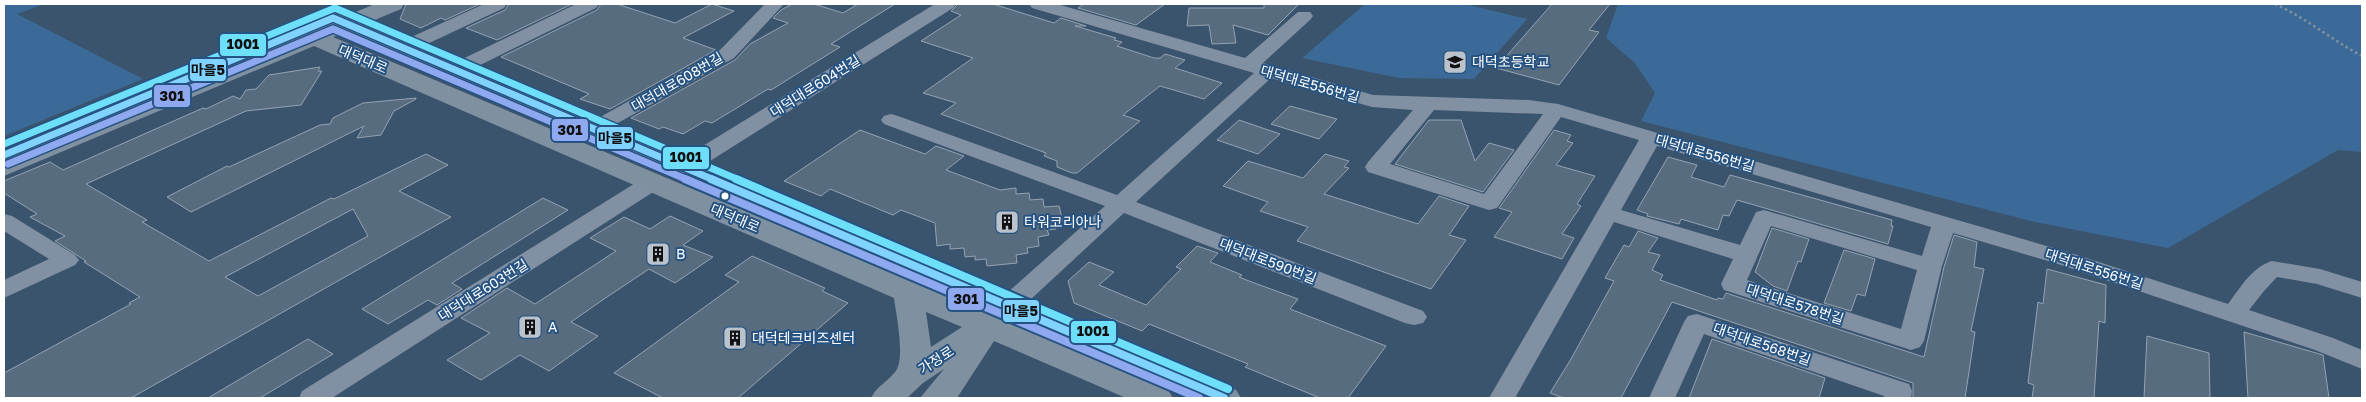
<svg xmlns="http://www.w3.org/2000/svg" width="2366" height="402" font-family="'Golos Text','Noto Sans KR',sans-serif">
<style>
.green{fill:#3b6a98}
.building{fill:#586c80;stroke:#94a3b2;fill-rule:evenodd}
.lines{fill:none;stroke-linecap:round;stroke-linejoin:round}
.path{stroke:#8191a3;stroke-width:2.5;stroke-dasharray:2.5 3;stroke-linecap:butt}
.minor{fill:#8191a3;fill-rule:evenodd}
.major{fill:#7f90a1;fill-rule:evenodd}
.bus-1-far1-casing{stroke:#265382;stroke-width:10}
.bus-1-casing{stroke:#265382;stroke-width:12}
.bus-2-far1-casing{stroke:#265382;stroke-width:10}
.bus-2-casing{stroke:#265382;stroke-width:12}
.bus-3-far1-casing{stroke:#265382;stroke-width:10}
.bus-3-casing{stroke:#265382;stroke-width:12}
.bus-1-far1{stroke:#80d2ff;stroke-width:7}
.bus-1{stroke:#80d2ff;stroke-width:8}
.bus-2-far1{stroke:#8fa9f0;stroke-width:7}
.bus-2{stroke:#8fa9f0;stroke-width:8}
.bus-3-far1{stroke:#6ddff8;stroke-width:7}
.bus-3{stroke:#6ddff8;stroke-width:8}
.bus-dot{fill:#fff;stroke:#265382;stroke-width:2}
.labels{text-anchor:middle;stroke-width:4;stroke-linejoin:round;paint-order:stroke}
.street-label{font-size:14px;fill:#fff;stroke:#265382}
.poi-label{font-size:14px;fill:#fff;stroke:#265382;text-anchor:start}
.line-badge{stroke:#265382;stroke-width:2}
.pale-badge-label{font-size:14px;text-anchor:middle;font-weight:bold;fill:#111}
</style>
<rect width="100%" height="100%" fill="#3b546d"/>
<path class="green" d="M4,4H44L17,14L143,79L4,136Z
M1365,4H1465L1527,19L1474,79L1399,78L1302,58Z
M1618,4H2362V152L2338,150L2168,248L2035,222L1641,121L1655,93L1635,63L1606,38Z"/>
<path class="building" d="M406,4H480L445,20L441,18L421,28L400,19Z
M509,4H572L497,40L466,28L505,10Z
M601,4H617L675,23L712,4L734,11L683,38L716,50L610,109L580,99L589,94L501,57L597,10Z
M792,4H814L843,13L858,4H895L831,44L840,47L771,90L768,89L712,123L705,121L683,134L663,127L659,129L631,118L735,60L750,44L788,23L773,18L781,10Z
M958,4H993L1054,23L1061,18L1086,26H1075L1116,38L1114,40L1122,42L1117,46L1154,58H1160L1165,54L1185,60L1175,68L1222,83L1204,99L1160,86L1123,115L1140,121L1077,173H1072L1057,167V161L1044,156L1046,153L941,114L956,103L923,93L973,58L921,41L961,15L951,11Z
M1084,4H1165L1136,25L1078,8Z
M1264,4H1299L1268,35L1233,25L1236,43L1212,44L1209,25L1187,26L1189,8H1264Z
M1552,4H1610L1589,30L1599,32L1559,85L1496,68Z
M320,67L318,71H322L301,105L246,111L86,184L147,220L142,222L209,261L331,198L334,199L426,154L448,165L399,191L451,217L131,398H4V373L131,304L129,303L140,297L84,262L86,261L55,241L65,236L30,217L37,214L4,193V181L50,162L63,170L203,108L206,109L233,96L240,99L246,90L256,89L269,75ZM353,209L368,236L258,296L225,277Z
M416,98V99L394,111L381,135L357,138L364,126L191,212L167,197L227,166L229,167L320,125L330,124L333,118L363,103Z
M1290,106L1337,119L1319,139L1271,124Z
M1239,120L1280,134L1258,154L1217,140Z
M1429,120H1461L1475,161L1489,143L1514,150L1483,192L1395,164Z
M860,130L925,154L936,146L964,156L946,170L1000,190L1016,188V194L1029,193L1030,200L1043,199L1044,207L1059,206L1063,222L1055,223L1056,229L1047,230L1049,235L1038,237L1039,246L1027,248L1028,253L1016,255L1017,263L987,266L986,259L975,260V256L965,257L964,248L950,249V244L937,246L935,223L901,210L893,215L830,189L821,196L784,181Z
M1554,130L1571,135L1567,141L1573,143L1556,165L1595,176L1577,204L1581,206L1562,234L1574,238L1562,259L1494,237L1512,212L1499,208Z
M1325,154L1349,161L1344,167L1349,168L1324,194L1418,224L1439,196L1469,206L1449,235L1466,240L1431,289L1297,241L1308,227L1260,211L1268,202L1223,186L1248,161L1303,178Z
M1668,157L1697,165L1691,177L1724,187L1730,175L1892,220L1891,226H1893L1888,244L1737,200L1729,216L1723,215L1718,230L1681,219L1679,224L1647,216L1648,214L1637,210Z
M543,198L568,210L452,283L462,289L437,305L428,300L388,324L362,309Z
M670,216L703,231L683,245L713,257L675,283L649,269L604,299L571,322L598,336L549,371L520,355L481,380L447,360L490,333L461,318L507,288L535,304L616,251L590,238L624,217L650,229Z
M1772,228L1809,239L1801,262L1798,261L1787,291L1773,286L1755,272Z
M1638,231L1658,238L1648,252L1660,255L1652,270L1663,275L1660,280L1717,300L1718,298L1723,299L1726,293L1924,357L1944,267L1954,235L1977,242L1974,267L1984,269L1971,331L1975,332L1965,398H1913V383L1672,302L1621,398H1564L1550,393L1571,359L1614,281L1605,278L1624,245L1629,247Z
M1197,246L1218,253L1210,262L1242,275L1239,277L1249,281L1298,299L1290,309L1386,346L1348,398H1320L1245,367L1248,364L1149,324L1142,331L1074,303L1068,281L1089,262L1114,272L1099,285L1146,305L1181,269L1176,267Z
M1844,250L1875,259L1865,296L1857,294L1851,311L1824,303Z
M752,256L825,288L822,291L848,303L738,398H663L614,373L739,282L725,275Z
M2047,269L2106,285L2105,323L2099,321L2094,398H2032L2034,385L2028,383L2038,302L2043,304Z
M2244,332L2323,355L2329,398H2248Z
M2147,336L2209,353L2210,398H2144Z
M308,339L333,354L260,398H208Z
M1712,339L1825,378L1819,398H1689Z"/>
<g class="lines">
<path class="path" d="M2275,4C2306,18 2332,40 2362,56"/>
<path class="minor" d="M484,4H507L504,8L410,52L403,54L396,52L394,48L396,44Z
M576,4H599L596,8L462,74L455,76L448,74L445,70L448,66Z
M765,4H784L734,58L600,133L593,135L586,133L583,129L586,125L720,50Z
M935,4H956L953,8L691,173L683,175L675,173L672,168L675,163Z
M1029,4H1057L1245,58L1298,12H1310L1313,16L1310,20L1263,63L1373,95L1529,100L1558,104L2074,254L2228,304C2240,288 2252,267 2272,261L2320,269L2362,282V298L2317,284L2277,277L2264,291L2249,310L2333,338L2362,350V369L2315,350L2058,264L1953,233L1942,266L1924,341L1920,347L1911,350L1724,290L1721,284L1733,259L1614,222L1515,398H1489L1639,140L1561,117L1497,208L1489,210L1368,172L1365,167L1368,162L1413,110L1372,107L1271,78L1136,202L1423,311L1427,317L1423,323L1414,325L1405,323L1124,213L1016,313L1007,315L998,313L995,307L998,301L1105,206L884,124L881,120L884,116L891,114L898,116L1117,195L1254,73L1032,8ZM1434,110L1543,114L1484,194L1390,164ZM1657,146L1931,227L1922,256L1764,210L1756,212L1740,245L1621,210ZM1771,226L1917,270L1901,329L1747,280Z
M653,175L661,177L664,182L661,187L332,398H299L302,391L645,177Z
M4,214L12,216L75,255L79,260L75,265L4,298V280L49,259L4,231Z
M1697,314L1909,384L1912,391L1911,398H1884V396L1704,334L1675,398H1649L1684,322L1688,316Z"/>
<path class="major" d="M375,4H404L401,9L365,24L1236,390L1241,398H1194L1011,319L1009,323L1168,390L1173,398H1126L994,341L957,398H920L944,369L923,383L907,398H871C876,387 887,382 895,372C906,360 896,314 894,298L314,46L4,176V159L294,37L290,32L293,27L301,25L314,29L327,24L322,18L325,13L333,11L346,16ZM346,32L987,309L984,312L333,37ZM926,312L962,327L931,347Z"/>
<g class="bus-1-far1-casing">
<path id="bus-1-far1" d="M4,155L333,18L714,180"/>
</g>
<g class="bus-1-casing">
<path id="bus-1" d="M711,179L1224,398"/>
</g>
<g class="bus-2-far1-casing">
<path id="bus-2-far1" d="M8,164L333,29L688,180"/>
</g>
<g class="bus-2-casing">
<path id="bus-2" d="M685,179L1199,398"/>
</g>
<g class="bus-3-far1-casing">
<path id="bus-3-far1" d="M4,144L335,8L739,180"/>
</g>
<g class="bus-3-casing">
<path id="bus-3" d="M736,179L1228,389"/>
</g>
<use href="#bus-1-far1" class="bus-1-far1"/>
<use href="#bus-1" class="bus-1"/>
<use href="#bus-2-far1" class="bus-2-far1"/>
<use href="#bus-2" class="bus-2"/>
<use href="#bus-3-far1" class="bus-3-far1"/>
<use href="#bus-3" class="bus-3"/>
</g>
<defs>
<g id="school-square" transform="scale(1.25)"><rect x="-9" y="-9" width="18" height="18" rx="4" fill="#bac3cc" stroke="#265382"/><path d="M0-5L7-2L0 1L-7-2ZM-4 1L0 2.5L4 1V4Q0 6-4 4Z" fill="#111"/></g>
<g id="building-square" transform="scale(1.25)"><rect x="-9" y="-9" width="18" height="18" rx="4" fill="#bac3cc" stroke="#265382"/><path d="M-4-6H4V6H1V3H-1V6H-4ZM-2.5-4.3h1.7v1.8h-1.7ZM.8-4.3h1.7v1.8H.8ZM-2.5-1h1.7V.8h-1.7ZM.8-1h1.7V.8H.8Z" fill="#111"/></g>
</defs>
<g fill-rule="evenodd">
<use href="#school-square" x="1455" y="62"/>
<use href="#building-square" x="1007" y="222"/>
<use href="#building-square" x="658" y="254"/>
<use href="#building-square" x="530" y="327"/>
<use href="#building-square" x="735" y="338"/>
</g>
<circle class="bus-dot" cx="725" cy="196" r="4.5"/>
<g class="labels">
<g class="street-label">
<text transform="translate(363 59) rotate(23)" y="5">대덕대로</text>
<text transform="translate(677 82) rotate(-30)" y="5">대덕대로608번길</text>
<text transform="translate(1310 84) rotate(16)" y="5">대덕대로556번길</text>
<text transform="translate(815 86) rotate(-32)" y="5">대덕대로604번길</text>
<text transform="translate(1705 153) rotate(16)" y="5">대덕대로556번길</text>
<text transform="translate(735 218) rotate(23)" y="5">대덕대로</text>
<text transform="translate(1268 261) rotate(21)" y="5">대덕대로590번길</text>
<text transform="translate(2094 269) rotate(18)" y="5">대덕대로556번길</text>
<text transform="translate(483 290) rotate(-32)" y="5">대덕대로603번길</text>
<text transform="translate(1795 304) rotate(18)" y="5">대덕대로578번길</text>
<text transform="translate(1762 344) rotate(19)" y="5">대덕대로568번길</text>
<text transform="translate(936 360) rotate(-33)" y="5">가정로</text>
</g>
<g class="poi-label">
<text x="1472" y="67">대덕초등학교</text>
<text x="1024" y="227">타워코리아나</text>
<text x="676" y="259">B</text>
<text x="548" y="332">A</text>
<text x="752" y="343">대덕테크비즈센터</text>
</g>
</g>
<g class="line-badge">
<rect x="219" y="33" width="48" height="24" rx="5" fill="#6ddff8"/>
<rect x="189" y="58" width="38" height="24" rx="5" fill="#80d2ff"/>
<rect x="153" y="84" width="38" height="24" rx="5" fill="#8fa9f0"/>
<rect x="551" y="118" width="38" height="24" rx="5" fill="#8fa9f0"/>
<rect x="596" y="126" width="38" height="24" rx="5" fill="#80d2ff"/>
<rect x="662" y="146" width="48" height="24" rx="5" fill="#6ddff8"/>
<rect x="947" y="287" width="38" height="24" rx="5" fill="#8fa9f0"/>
<rect x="1002" y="299" width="38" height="24" rx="5" fill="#80d2ff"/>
<rect x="1070" y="320" width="47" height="24" rx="5" fill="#6ddff8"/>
</g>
<g class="pale-badge-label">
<text x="243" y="49">1001</text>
<text x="208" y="75">마을5</text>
<text x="172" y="101">301</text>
<text x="570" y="135">301</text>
<text x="615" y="143">마을5</text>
<text x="686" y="162">1001</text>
<text x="966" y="304">301</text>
<text x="1021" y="316">마을5</text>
<text x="1093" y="336">1001</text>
</g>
<rect width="2366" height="402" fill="none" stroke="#ffffff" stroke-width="10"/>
</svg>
